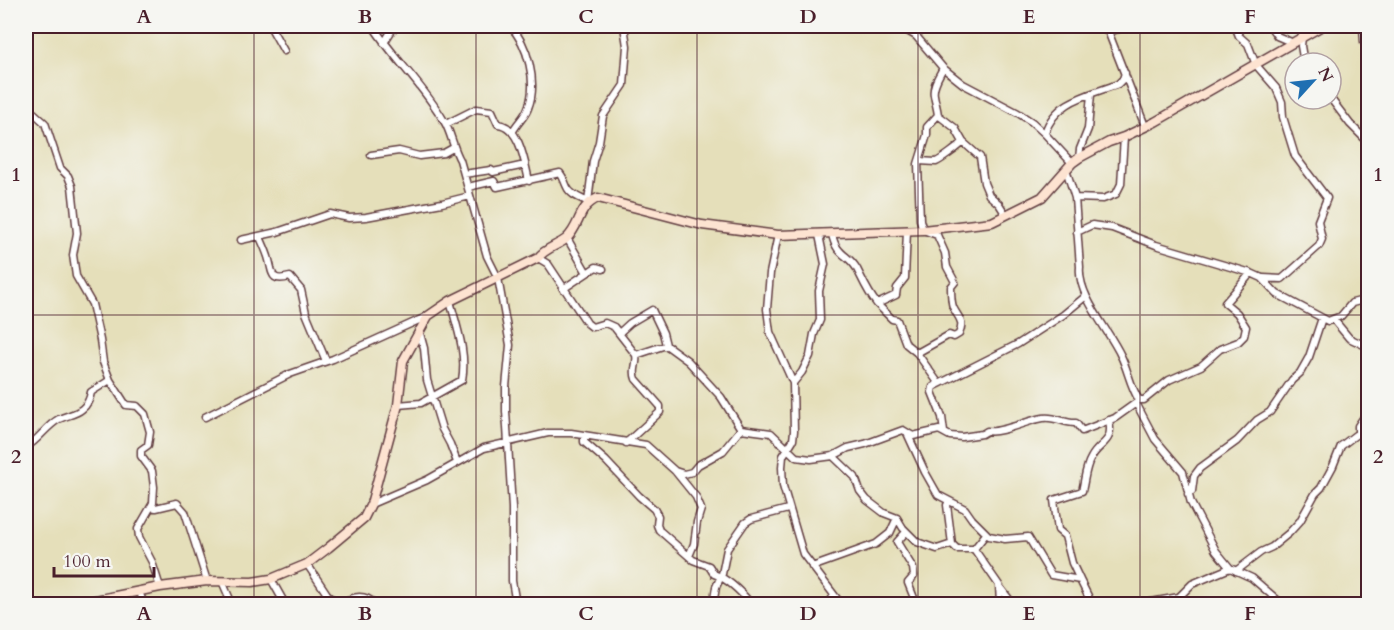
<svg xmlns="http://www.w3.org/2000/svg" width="1394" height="630" font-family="Cardo,serif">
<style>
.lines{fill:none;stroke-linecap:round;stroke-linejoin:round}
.street-casing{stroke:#613c40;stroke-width:9}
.secondary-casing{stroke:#613c40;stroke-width:11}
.street{stroke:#fff;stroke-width:6}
.secondary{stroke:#fde3d1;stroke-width:8}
.grid{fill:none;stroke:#4a1f2b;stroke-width:1.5;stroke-opacity:0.55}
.neatline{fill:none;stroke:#4a1f2b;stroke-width:2}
.grid-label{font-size:20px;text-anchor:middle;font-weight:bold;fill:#4a1f2b}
</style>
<rect width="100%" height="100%" fill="#f6f6f2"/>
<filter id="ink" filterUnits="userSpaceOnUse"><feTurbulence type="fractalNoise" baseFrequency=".0167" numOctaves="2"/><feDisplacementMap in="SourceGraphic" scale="12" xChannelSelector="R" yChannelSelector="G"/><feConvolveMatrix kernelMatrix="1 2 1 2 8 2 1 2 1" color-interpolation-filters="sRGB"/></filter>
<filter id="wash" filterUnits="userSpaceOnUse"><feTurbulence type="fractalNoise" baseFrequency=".008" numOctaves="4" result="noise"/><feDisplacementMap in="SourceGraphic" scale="24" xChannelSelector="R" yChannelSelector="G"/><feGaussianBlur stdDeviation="1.35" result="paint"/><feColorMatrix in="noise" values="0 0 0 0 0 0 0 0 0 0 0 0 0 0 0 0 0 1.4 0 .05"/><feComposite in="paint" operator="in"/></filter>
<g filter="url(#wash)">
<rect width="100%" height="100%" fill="#e5dfba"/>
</g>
<g filter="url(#ink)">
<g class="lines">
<g class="street-casing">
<path id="street" d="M270,26L284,51
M373,26C394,59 424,86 444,121C451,132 453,148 460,160L487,256L498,278L510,345L506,387V411L512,508V581L516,604
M510,26C528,44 538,83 528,108C525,117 517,123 513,131
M899,26L916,36L943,68L963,84L1018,113L1032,122L1045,134L1072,163
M1102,26L1108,32L1130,26
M1106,26L1145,126
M1235,26L1239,36L1248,44L1256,65L1276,88L1282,102L1283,117L1295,156L1327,198L1318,221L1322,239L1319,246L1282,279L1263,278
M1270,26L1277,36L1291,42
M1306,26L1310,31
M1363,26L1364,42L1368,51
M916,36L922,26
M1302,37L1301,46L1304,63
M384,43L392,30L398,26
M1331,99L1350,124L1368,142
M26,106L45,123L60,168L68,176L72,186L77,233L73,255L76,276L92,304L100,340L103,362L110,380L126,405L137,406L145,414L150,432L148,445L141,450V456L152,471L154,487L153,503L138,529L139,537L152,562L160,587
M446,124L476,109L492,111L498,124C520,126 525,164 529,181
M1045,133C1055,100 1090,95 1118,84L1123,79L1125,73
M963,142L980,157L984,183L989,195L999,204L1006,215
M371,155L399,151L419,156L444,153L453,148
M1079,158L1080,149L1088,129L1091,94
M919,161L936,162C941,160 960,146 963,142L955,128L938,115
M1066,169L1075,198L1080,267C1077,295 1109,330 1121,356C1128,370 1130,386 1139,400L1136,403L1155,439L1183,472L1191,503L1216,551L1230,568L1252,578L1282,604
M464,174L491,170L493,172L525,165
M468,187L494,181L497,187L560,173C564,178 564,181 567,187C570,195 581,198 588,202L593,161L599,142L603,116L624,85L627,46L624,26
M1075,198L1103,199L1116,194L1121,184L1124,137
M1077,232L1092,225L1112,228L1156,245L1251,273L1262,278L1277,294L1328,321L1341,316L1352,303L1368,299
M832,234C836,256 849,254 857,269C863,281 868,293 877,304L896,295L897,288L905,278L907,231
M778,235L770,273L767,309L770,332L793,383
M819,235L825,264L819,291L820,320L814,334L810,356L802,372L793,383L794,431L793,440L783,456L782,467L783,486L803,554L841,604
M260,237C263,244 267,252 269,260C273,275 271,282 290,277L301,290L306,313L326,361
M567,238L587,273
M241,240L277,232L330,214L349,218L366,217L442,203L470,196
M538,258L548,264L587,323L592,327L605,323L614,327L636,355L666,345L688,361L721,397L741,429
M563,289L596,267L603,269
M877,304L892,319L897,320L906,344L917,353L939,384L1018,344L1063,315L1086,296
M1334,320L1349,338L1368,347
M419,330L424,348L427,380L442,429L450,444L457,462
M619,333L630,323L652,310L663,333L666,345
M917,353L949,335L954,337L959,334C965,321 958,318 953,307C951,301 951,293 951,287L955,282L947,267L945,253L937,235L923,230L920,220L918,164L927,135V127L938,115C937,107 935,102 934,95C932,86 939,76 943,68
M939,384L933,387L932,392L942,417L944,432
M1139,400H1144L1169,380L1201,366L1220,349L1238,342L1244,336L1246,327L1237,313L1225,303L1251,273
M398,405L421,403L462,380C467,354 457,327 450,301
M205,417L290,374L333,359L428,316
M907,433L925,472L938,495L965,509L972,519L989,536L1005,539L1028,537L1051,575L1080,580L1092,604
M584,435V442L606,461L639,496L654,509L658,516L657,525L659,530L693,560L709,566L714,574C728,579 742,593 751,604
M626,443L660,412V406L636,379C632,370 638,364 636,355
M26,447C39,440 46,426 59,419C67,415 75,415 82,409C87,405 90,399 91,392L110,380
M833,456L855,477L860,491L867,500L884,513L897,518L903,528L917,542L937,549L952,544L957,549H974L986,534
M675,471L684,474L692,472L698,465L723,451L741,429L771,433L796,457L811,459L833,456L848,448L865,444L903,430L913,436L939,430L950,436L962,437L982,434L987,431C1000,434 1028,420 1043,418C1056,416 1065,424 1076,423L1082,431L1115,418L1136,403
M1188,494L1192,491L1194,476L1200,468L1237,441L1257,420L1270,412L1292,380L1300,373L1309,357L1322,318
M949,501L947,505L952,544
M371,504L427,480L484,448L548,433H571L646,445L675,471L696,497L701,509L697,522L694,544L689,556
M151,507L156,508L177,503L185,512L207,581
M906,532L897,542L913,568L914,576L908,583L914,598L913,604
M974,549L999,585L1000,604
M307,564L327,594L332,599L342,603C353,596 365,594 375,604
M812,567L876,544L890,533L897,518
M1236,571L1261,552L1272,547L1289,533L1300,521L1315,494L1321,488L1333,466L1341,446L1358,433V426L1368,411
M271,579L285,604
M1080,580L1072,563L1065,536L1058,530L1054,500L1082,491C1085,480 1085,468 1091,458C1100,441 1114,444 1109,420
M222,581L232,604
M999,586L1013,604
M139,592L144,604
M709,604L714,599L716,587L722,574L727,549L745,523L751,519L788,509
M829,604L834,595
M1140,604L1179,597L1192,584L1230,568"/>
</g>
<g class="secondary-casing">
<path id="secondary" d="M76,604L160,587L207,581L252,582L271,579L307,564L328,548L364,518L371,504L398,405L403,361L428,316L450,301L538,258C545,248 557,246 566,239C581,226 577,207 598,198L702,225L778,235L923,230L992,222L1042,197L1072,163L1079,158L1109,142L1124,137L1155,122L1322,26"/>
</g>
<use href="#street" class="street"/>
<use href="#secondary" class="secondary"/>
</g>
</g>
<path class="grid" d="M254,26V604M476,26V604M697,26V604M918,26V604M1140,26V604M26,315H1368"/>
<rect width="1394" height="630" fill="none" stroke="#f6f6f2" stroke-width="66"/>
<g transform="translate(1313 81) rotate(63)"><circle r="28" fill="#f6f6f2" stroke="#b1a0a2" stroke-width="1.5"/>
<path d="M0-4.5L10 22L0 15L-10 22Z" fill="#1f6fb2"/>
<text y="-9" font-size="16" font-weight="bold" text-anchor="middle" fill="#4a1f2b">N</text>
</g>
<path d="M54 567v9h100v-9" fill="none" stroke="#4a1f2b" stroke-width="3"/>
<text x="63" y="567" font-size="18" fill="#4a1f2b" stroke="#f6f6f2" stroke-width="4.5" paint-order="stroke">100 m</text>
<rect x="33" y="33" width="1328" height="564" class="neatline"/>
<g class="grid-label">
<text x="144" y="23">A</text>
<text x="365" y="23">B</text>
<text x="586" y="23">C</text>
<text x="808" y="23">D</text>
<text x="1029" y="23">E</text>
<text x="1250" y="23">F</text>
<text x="16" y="181">1</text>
<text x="1378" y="181">1</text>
<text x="16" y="463">2</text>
<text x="1378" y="463">2</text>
<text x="144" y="620">A</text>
<text x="365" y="620">B</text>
<text x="586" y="620">C</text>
<text x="808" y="620">D</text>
<text x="1029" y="620">E</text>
<text x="1250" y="620">F</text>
</g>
</svg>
